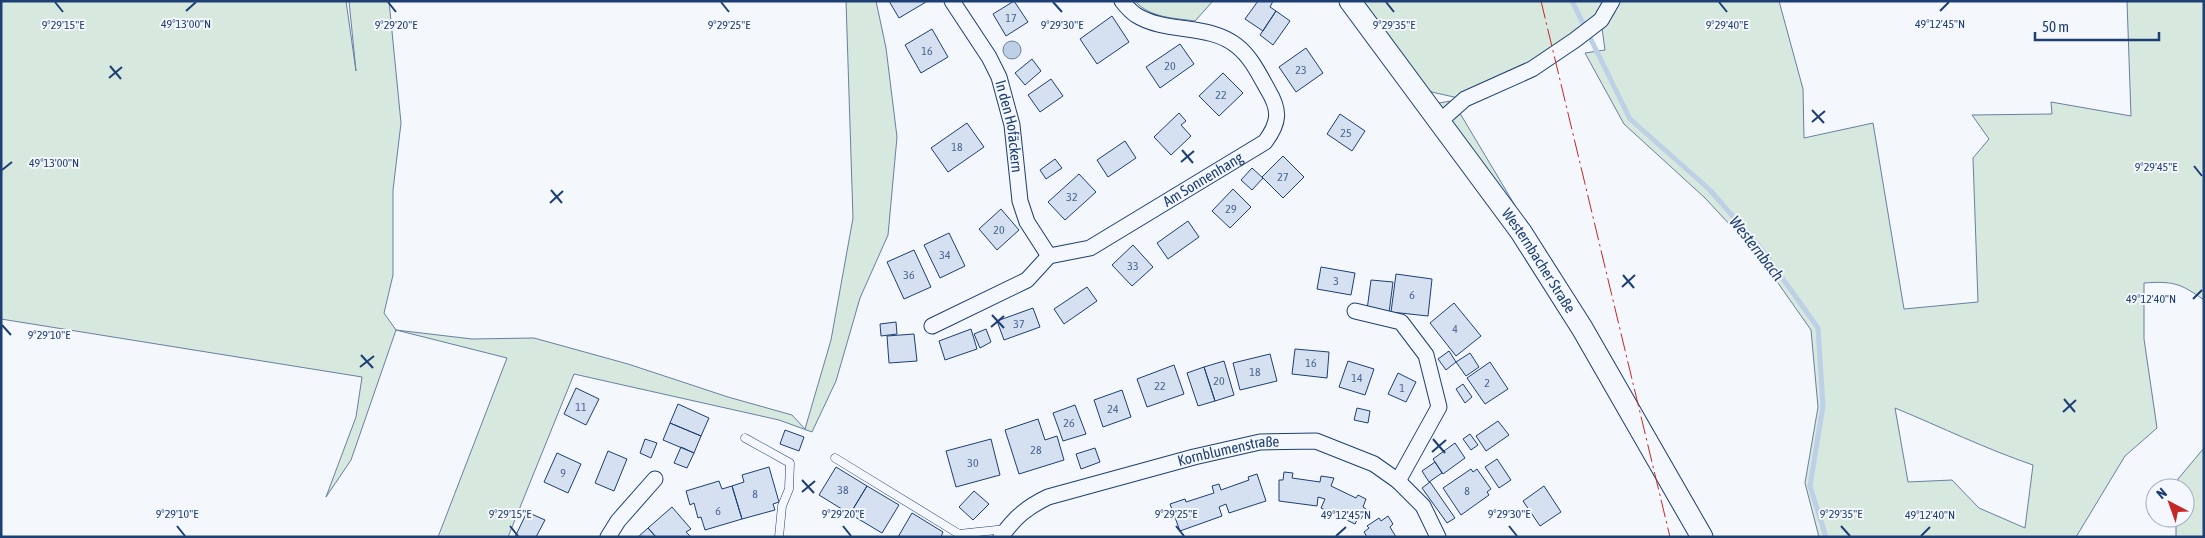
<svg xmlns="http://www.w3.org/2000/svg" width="2205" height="538" font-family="'Asap Condensed',sans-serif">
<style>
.green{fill:#d7e8df;stroke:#687fa3;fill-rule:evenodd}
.water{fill:#bed0e5;stroke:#687fa3}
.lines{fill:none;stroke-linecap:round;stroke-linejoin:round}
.stream{stroke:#bed0e5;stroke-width:5}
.building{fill:#d5e0f0;stroke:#1d3f73}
.lane-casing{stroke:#1d3f73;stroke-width:9}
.street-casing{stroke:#1d3f73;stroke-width:17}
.secondary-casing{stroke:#1d3f73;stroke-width:23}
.lane{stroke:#f4f7fb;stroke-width:8}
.street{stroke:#f4f7fb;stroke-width:15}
.secondary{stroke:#f4f7fb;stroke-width:21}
.power{stroke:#c62828;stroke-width:1;stroke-dasharray:18 4 2.5 4;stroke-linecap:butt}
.ticks{fill:none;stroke:#1d3f73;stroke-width:2}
.labels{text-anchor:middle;stroke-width:4;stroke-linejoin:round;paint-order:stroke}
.number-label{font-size:12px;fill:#4b6792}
.street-label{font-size:15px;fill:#1d3f73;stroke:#f4f7fb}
.water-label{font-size:16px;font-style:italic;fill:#1d3f73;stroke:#f4f7fb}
.ticks-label{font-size:12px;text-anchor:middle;fill:#1d3f73;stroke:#f4f7fb;stroke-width:4;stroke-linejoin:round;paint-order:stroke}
</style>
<rect width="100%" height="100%" fill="#f4f7fb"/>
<path class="green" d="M1,1H346L356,71L349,1H389L401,123L393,190V275L384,313L396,330L472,339L534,338L628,364L728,397L792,415L805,429L831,340L853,218L846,1H876L886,48L897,137L888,235L860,298L836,381L812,432L779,420L574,374L508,537H438L507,358L396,330L351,460L326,497L356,417L362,377L1,319Z
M1135,1H1213L1195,21C1174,18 1150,18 1135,1Z
M1360,1H1779L1803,89L1804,138L1873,123L1904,309L1978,302L1973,158L1989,139L1972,115L2052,114L2051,102L2131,116L2127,1H2204V300C2180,283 2173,281 2144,283V339L2157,428L2125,456L2076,537H1819L1805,483L1818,407L1811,330L1759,256L1705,198L1624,124L1585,53L1605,50L1601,21L1458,110L1713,537H1702L1582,328L1427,105L1463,99L1427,91ZM1895,408C1941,427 1986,449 2033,465L2025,528L1979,508L1952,480L1908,482Z
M2204,448V537H2176V518H2185V488H2177L2178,479Z"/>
<path class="water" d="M1003 50a9 9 0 1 1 18 0a9 9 0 1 1-18 0Z"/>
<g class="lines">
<path class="stream" d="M1572,1L1630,119L1710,190L1763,251L1818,328L1823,406L1810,486L1826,537"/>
</g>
<path class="building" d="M889,1H926V2L899,18Z
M1014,1L1028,22L1006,36L993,14Z
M1258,1H1273L1270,7L1276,11L1263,31L1245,19Z
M1276,11L1290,21L1273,45L1260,35Z
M1112,16L1129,42L1097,64L1080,39Z
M932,29L948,57L921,73L905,45Z
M1180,44L1194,64L1160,88L1146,67Z
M1306,48L1323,73L1296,92L1279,67Z
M1032,59L1041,71L1025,85L1015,73Z
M1223,73L1243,93L1219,116L1199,96Z
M1051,79L1063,96L1040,112L1028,95Z
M1179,113L1186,121L1181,125L1191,136L1171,155L1154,137Z
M1340,114L1365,131L1352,151L1327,134Z
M967,123L984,147L948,172L931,148Z
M1125,141L1136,158L1108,177L1097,160Z
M1283,156L1304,177L1283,198L1262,177Z
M1055,159L1062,168L1046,179L1040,170Z
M1252,168L1263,178L1252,190L1241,180Z
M1079,174L1096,192L1065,220L1048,202Z
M1233,189L1251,207L1230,228L1212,211Z
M1001,209L1019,230L997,250L979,229Z
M1188,221L1199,237L1168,259L1157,243Z
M949,233L965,266L940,278L924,245Z
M1133,245L1153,267L1132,286L1112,265Z
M914,250L931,287L904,299L887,262Z
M1321,267L1355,273L1351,295L1317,289Z
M1396,274L1432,279L1428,316L1391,312Z
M1371,280L1393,282L1389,313L1367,310Z
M1087,287L1097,301L1064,324L1054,309Z
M1454,303L1481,336L1456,356L1430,323Z
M1033,308L1040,327L1004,340L997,321Z
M896,322L897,334L881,336L880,324Z
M971,329L977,349L945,360L939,341Z
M986,329L991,342L980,348L974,334Z
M914,334L917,361L889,363L887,336Z
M1295,349L1329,352L1327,378L1292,374Z
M1449,351L1456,362L1446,370L1438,359Z
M1470,353L1479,367L1466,376L1456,362Z
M1270,354L1277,381L1240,390L1233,363Z
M1224,361L1234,395L1215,401L1204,367Z
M1348,361L1374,369L1365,395L1339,387Z
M1490,362L1508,389L1485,404L1467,378Z
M1174,365L1184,394L1147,407L1137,379Z
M1204,367L1215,401L1198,406L1187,373Z
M1398,373L1416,382L1406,402L1388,394Z
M1463,384L1472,397L1465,403L1456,389Z
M576,388L599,399L586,425L564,414Z
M1122,390L1131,417L1103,427L1094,400Z
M678,404L709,418L701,436L670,423Z
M1075,405L1086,434L1063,441L1053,413Z
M1357,408L1370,411L1368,423L1354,420Z
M1038,419L1045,440L1057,436L1064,460L1019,474L1005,430Z
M1498,421L1509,435L1486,451L1476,436Z
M670,423L701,436L694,453L663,440Z
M785,430L804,437L799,451L780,444Z
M1470,434L1478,445L1471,450L1463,439Z
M645,439L657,443L651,458L640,453Z
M991,439L1000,475L956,487L946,451Z
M1455,443L1465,458L1443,474L1433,459Z
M681,447L694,453L687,468L674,463Z
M1095,448L1100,462L1081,469L1076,454Z
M608,451L627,459L614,491L595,483Z
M557,453L581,464L568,493L544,482Z
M1497,459L1511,480L1499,488L1485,467Z
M1435,462L1442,473L1429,482L1422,471Z
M769,467L779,502L773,504L775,510L742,519L732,486L744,482L742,475Z
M836,467L867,486L850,514L819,495Z
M1471,469L1473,472L1477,469L1491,489L1487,492L1489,495L1461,515L1443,488Z
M1284,472L1293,473L1292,478L1320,482L1321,476L1334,478L1331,486L1356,498L1358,495L1366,499L1363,507L1366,509L1361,519L1358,518L1355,524L1321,508L1325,499L1318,497L1317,506L1279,501V480H1283Z
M1257,474L1266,501L1229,513L1226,504L1219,507L1222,516L1180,531L1170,504L1185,499L1186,502L1214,493L1212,486L1219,484L1221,490L1249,480L1248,477Z
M719,481L722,489L732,486L742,519L705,530L701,517L698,518L694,503L690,505L686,491Z
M1430,482L1455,518L1447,523L1422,488Z
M867,486L899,505L882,533L850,514Z
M1544,486L1561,512L1540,526L1523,501Z
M974,491L989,504L973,520L959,507Z
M672,507L691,529L686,532L691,537H656L648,528Z
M527,512L545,520L536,537H515Z
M912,513L943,532L941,537H898Z
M1388,516L1393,524L1390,527L1396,537H1367L1364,532L1369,528L1367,526L1379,518L1381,521Z
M648,528L656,537H638Z"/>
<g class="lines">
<g class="lane-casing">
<path id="lane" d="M745,438L790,463L789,489L782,506L779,537
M835,458L959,534L1006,529"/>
</g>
<g class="street-casing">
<g id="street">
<path id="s1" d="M952,1L989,57L999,77L1012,125L1020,201L1027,222L1049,256"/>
<path d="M1439,122L1465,99L1532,69L1575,40L1601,20L1612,1"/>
<path d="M1355,311L1401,322L1426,355L1439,407L1398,481"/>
<path id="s2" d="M932,326L1027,280L1049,256L1090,248L1265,142C1280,122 1280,110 1268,90C1259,74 1251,57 1237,46C1209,23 1166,34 1136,15C1130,11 1126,6 1122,1"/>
<path d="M608,537L618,521L655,479"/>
<path id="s3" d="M1001,537C1014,518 1027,507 1048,497L1194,457L1260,442L1316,441L1374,464L1398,481L1423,506L1438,537"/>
</g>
</g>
<g class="secondary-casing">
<g id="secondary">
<path id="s4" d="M1350,1L1521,232L1582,328L1702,537"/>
</g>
</g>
<use href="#lane" class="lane"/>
<use href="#street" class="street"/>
<use href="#secondary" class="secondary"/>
<path class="power" d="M1541,1L1670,537"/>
</g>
<path class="ticks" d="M55,2L63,12M388,2L396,12M721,2L729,12M1053,2L1062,12M1386,2L1394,12M1719,2L1727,12M186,11L196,2M1940,11L1949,2M110,66L121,79M109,78L122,67M1812,110L1824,123M1812,122L1825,111M1182,150L1193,163M1181,162L1194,151M2194,166L2202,176M2,170L12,162M551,190L562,203M550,203L563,191M1623,275L1634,288M1622,287L1635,275M2193,299L2202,290M992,315L1004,328M2,325L11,335M991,327L1004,316M361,355L373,368M360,367L374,356M2064,399L2075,412M2063,412L2076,400M1433,439L1445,453M1432,452L1446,440M802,480L814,493M802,492L815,481M177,526L185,536M510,526L518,536M843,526L851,536M1176,526L1184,536M1509,526L1517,536M1841,526L1850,536M1336,536L1346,527M1921,536L1930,527"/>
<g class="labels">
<g class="number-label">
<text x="1011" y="22">17</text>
<text x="927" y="55">16</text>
<text x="1170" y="70">20</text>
<text x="1301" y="74">23</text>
<text x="1221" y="99">22</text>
<text x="1346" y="137">25</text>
<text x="957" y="151">18</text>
<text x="1283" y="181">27</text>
<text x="1072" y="201">32</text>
<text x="1231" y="213">29</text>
<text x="999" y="234">20</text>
<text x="945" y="259">34</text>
<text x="1133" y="270">33</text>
<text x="909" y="279">36</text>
<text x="1336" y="285">3</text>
<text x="1412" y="299">6</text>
<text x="1019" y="328">37</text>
<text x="1455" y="333">4</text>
<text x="1311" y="367">16</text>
<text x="1255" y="376">18</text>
<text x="1357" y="382">14</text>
<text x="1219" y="385">20</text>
<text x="1487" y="387">2</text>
<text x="1160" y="390">22</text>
<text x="1402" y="392">1</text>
<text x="581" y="411">11</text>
<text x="1113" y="413">24</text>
<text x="1069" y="427">26</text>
<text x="1036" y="454">28</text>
<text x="973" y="467">30</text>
<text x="563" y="477">9</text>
<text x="843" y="494">38</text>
<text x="1467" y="495">8</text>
<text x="755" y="498">8</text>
<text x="718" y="515">6</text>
</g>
<g class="street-label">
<text dy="5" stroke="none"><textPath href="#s1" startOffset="140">In den Hofäckern</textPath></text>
<text dy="5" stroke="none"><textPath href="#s2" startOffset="312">Am Sonnenhang</textPath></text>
<text dy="5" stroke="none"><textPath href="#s4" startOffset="321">Westernbacher Straße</textPath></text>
<text dy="5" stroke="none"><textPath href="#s3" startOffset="249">Kornblumenstraße</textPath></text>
</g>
<g class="water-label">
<text transform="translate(1757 248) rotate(52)" y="6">Westernbach</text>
</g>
</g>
<g class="ticks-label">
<text x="186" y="28">49°13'00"N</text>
<text x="1940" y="28">49°12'45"N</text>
<text x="63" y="29">9°29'15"E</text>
<text x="396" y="29">9°29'20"E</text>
<text x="729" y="29">9°29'25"E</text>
<text x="1062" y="29">9°29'30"E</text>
<text x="1727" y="29">9°29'40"E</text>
<text x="1394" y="29">9°29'35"E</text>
<text x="54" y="167">49°13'00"N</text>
<text x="2156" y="171">9°29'45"E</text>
<text x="2151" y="303">49°12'40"N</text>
<text x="49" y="339">9°29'10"E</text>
<text x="177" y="518">9°29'10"E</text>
<text x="510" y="518">9°29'15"E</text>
<text x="843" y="518">9°29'20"E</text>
<text x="1176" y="518">9°29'25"E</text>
<text x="1509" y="518">9°29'30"E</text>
<text x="1841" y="518">9°29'35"E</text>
<text x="1346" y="519">49°12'45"N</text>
<text x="1930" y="519">49°12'40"N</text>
</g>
<rect width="2205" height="538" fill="none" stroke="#1d3f73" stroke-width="5"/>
<g transform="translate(2170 503) rotate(319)"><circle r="24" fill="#f4f7fb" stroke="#9eadc5"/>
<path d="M0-4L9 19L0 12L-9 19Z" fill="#c62828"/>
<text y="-8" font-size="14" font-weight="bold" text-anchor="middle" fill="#1d3f73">N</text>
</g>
<path d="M2035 32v8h124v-8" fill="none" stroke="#1d3f73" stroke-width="2.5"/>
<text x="2042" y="32" font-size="15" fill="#1d3f73" stroke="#f4f7fb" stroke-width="4" paint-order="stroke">50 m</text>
</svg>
